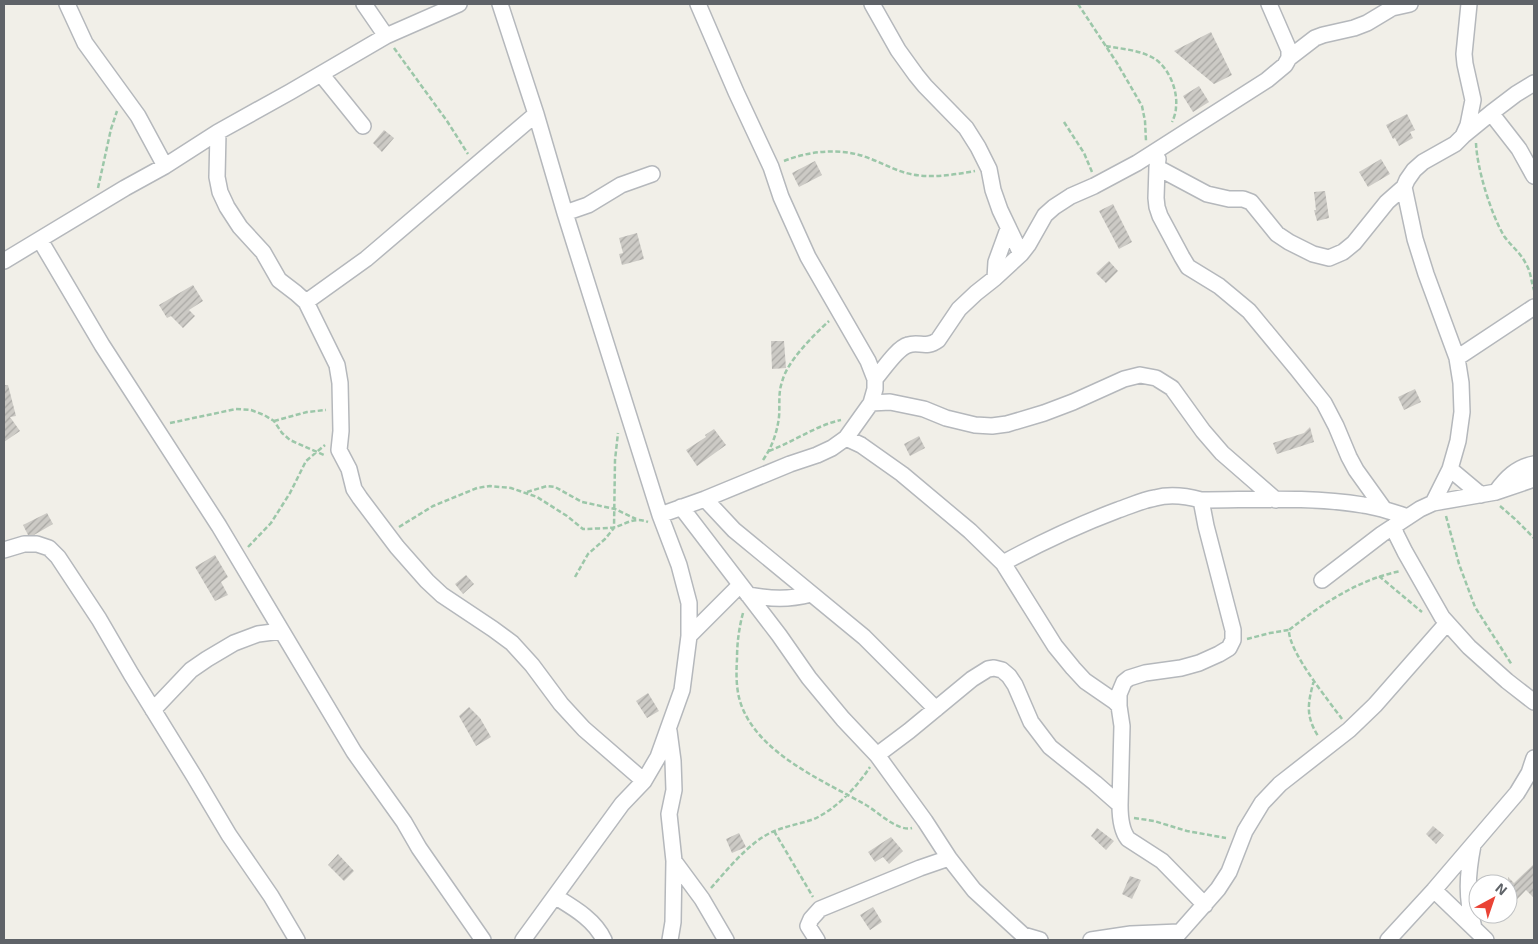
<svg xmlns="http://www.w3.org/2000/svg" width="1538" height="944" font-family="'Exo 2',sans-serif">
<style>
.building{fill:url(#building-hatch)}
.lines{fill:none;stroke-linecap:round;stroke-linejoin:round}
.minor-casing{stroke:#b5b8bc;stroke-width:18}
.path{stroke:#9cc7a9;stroke-width:2.5;stroke-dasharray:5 2.5;stroke-linecap:butt}
.minor{stroke:#fff;stroke-width:15}
</style>
<defs>
<pattern id="building-hatch" width="6" height="6" patternUnits="userSpaceOnUse" patternTransform="scale(1.25)"><rect width="6" height="6" fill="#cccac5"/><path d="M-1 1l2-2M0 6l6-6M5 7l2-2" fill="none" stroke="#a9a8a4"/></pattern>
</defs>
<rect width="100%" height="100%" fill="#f1efe8"/>
<path class="building" d="M1211,32L1232,75L1214,84L1174,51Z
M1199,86L1209,102L1193,112L1183,96Z
M1407,114L1415,130L1410,132L1413,138L1399,146L1395,138L1393,139L1386,125Z
M384,130L394,138L382,152L373,143Z
M1381,159L1390,174L1368,187L1359,172Z
M815,161L822,175L799,187L792,173Z
M1325,191L1329,218L1317,221L1314,210H1316L1314,192Z
M1113,204L1132,242L1119,249L1099,211Z
M637,233L644,259L622,265L619,254L623,253L619,238Z
M1109,261L1118,271L1106,283L1096,273Z
M193,285L203,301L189,310L195,316L183,328L171,316L167,318L159,305Z
M771,341H784L786,368L772,369Z
M4,385H8L16,416L10,417L20,431L4,442Z
M1415,389L1421,402L1404,410L1398,397Z
M1310,427L1314,442L1277,454L1273,443L1304,433Z
M714,429L726,445L697,466L686,450L706,437L705,435Z
M919,436L925,448L910,456L904,444Z
M47,513L53,524L34,535H28L23,525Z
M215,555L228,577L221,582L228,595L215,601L195,567Z
M466,575L474,584L463,594L455,584Z
M648,693L659,711L647,718L636,701Z
M469,707L480,718L491,737L476,746L459,716Z
M1433,826L1444,835L1436,844L1426,834Z
M1097,828L1114,841L1106,850L1091,836Z
M739,833L746,847L732,853L726,839Z
M891,837L903,851L889,864L883,857L875,862L868,852Z
M338,854L354,871L344,881L328,865Z
M1534,864V898L1526,890L1508,909V877L1514,883Z
M1130,876L1141,880L1132,899L1122,894Z
M873,907L882,922L870,930L860,915Z"/>
<g class="lines">
<g class="minor-casing">
<path id="minor" d="M67,4L85,43L138,116L165,166
M364,4L386,36
M500,4L536,114L565,213L660,515L679,565L689,603V636L682,690L658,757L644,781L622,804L523,940
M872,4L898,50L916,75L925,86L966,128L978,147L989,169L993,190L1000,210L1021,254
M1289,58L1315,38L1323,35L1354,28L1367,23L1392,8L1410,4
M321,74L363,126
M1491,113L1516,94L1534,83
M218,132L217,177L220,192L227,207L240,227L263,252L279,280L296,293L306,302L337,365L340,383L341,431L339,450L349,469L354,489L360,498L397,547L427,581L442,595L493,629L512,643L532,665L561,704L584,729L644,781
M1464,135L1491,113L1519,149L1534,176
M1158,159L1157,167L1162,170L1207,194L1229,199H1243L1251,202L1277,234L1289,242L1313,254L1329,258L1343,252L1354,243L1387,202L1404,187
M1157,167L1156,198L1157,207L1160,216L1182,257L1188,267L1219,286L1249,311L1297,369L1324,403L1336,426L1349,457L1356,470L1384,509
M565,213L588,205L621,185L652,174
M40,240L102,345L219,526L354,752L404,822L419,848L483,940
M4,261L125,188L165,166L218,132L290,92L386,36L459,4
M995,278L996,262L1008,229
M306,302L366,259L536,114
M1457,358L1534,307
M875,379C883,370 897,348 908,345C919,341 926,349 938,340L959,309L976,293L995,278L1021,254L1028,245L1045,215L1054,207L1071,196L1094,186L1137,163L1267,80L1285,65L1289,58V50L1269,4
M871,403L890,402L924,409L946,418L975,425L992,426L1007,424L1044,413L1073,402L1124,379L1140,375L1156,378L1172,388L1203,431L1222,453L1276,500
M846,438L861,445L902,474L970,531L1003,563L1055,646L1073,668L1085,681L1114,701L1119,706
M1450,469L1481,495
M1496,492C1506,478 1517,467 1534,464
M705,499L734,530L864,637L936,709
M1201,500L1206,526L1233,630V640L1229,648L1219,654L1199,663L1181,668L1145,673L1129,678L1124,682L1119,694V706L1122,726L1120,805C1120,817 1121,830 1128,839L1162,861L1205,905
M1433,503L1450,469L1458,441L1462,412L1461,383L1457,358L1426,274L1415,239L1404,187L1407,180L1414,170L1423,162L1455,144L1463,136L1468,125L1473,100L1465,64L1464,54L1469,4
M681,507L779,635L809,678L843,719L877,755L925,821L949,858L974,890L1023,935L1040,940
M660,515L705,499L790,464L817,455L832,448L846,438L871,403L875,389V379L868,361L808,257L781,197L771,167L736,92L698,4
M1394,526L1396,534L1405,552L1442,617L1469,647L1507,681L1534,702
M4,550L24,544H37L49,548L58,557L99,619L131,674L194,776L229,835L271,896L297,940
M1003,563C1040,543 1078,525 1118,510C1130,506 1143,500 1155,498C1170,494 1186,496 1201,500C1254,500 1310,496 1363,505C1378,507 1393,512 1408,517
M1322,580L1382,534L1420,509L1433,503L1496,492L1534,479
M748,595C772,599 788,600 811,594
M689,636L740,585
M153,710L191,670L207,659L234,643L258,634L281,631
M669,731L673,761L674,790L669,814L674,861L673,922L670,940
M877,755L909,731L972,679L988,669L994,668L1002,670L1009,676L1015,685L1031,722L1050,747L1095,783L1120,805
M1473,845C1467,876 1466,897 1474,928
M674,861L702,899L726,940
M1434,890L1486,940
M556,897C574,908 595,920 604,940
M817,940L808,926L811,919L820,909L920,868L949,858
M1091,940L1131,934L1179,932
M1173,940L1218,889L1229,872L1245,831L1262,803L1280,784L1349,730L1375,705L1447,623
M1388,940L1434,890L1517,793L1529,773L1534,758"/>
</g>
<path class="path" d="M1078,4L1117,63L1142,106L1145,121L1146,141
M1106,46C1122,49 1141,50 1155,59C1169,68 1178,91 1176,107C1176,112 1174,118 1172,122
M394,48L447,121L468,154
M1064,122L1084,153L1092,172
M1476,143C1477,169 1491,214 1504,236C1511,246 1521,253 1526,264C1531,272 1531,281 1534,290
M784,161C809,151 838,148 863,156C878,161 892,169 906,173C929,179 952,175 975,171
M98,188L111,129L117,111
M274,421L307,412L326,410
M170,423L236,409L251,410L264,415L274,421L282,433L290,440L326,456
M769,451C793,442 817,425 841,420
M763,460C772,447 777,433 779,417C780,405 778,393 782,382C787,361 814,335 829,321
M527,492L547,486L555,487L582,502L615,509L636,519
M1500,506L1515,519L1534,538
M1446,516L1459,564L1475,607L1512,665
M399,527L433,506L477,488L490,486L511,488L537,497L567,516L583,529C588,529 612,528 616,527C627,523 635,517 648,522
M248,547L271,523L290,493L306,461L325,445
M1379,576L1422,612
M575,577L588,554L605,539L614,528L615,460L618,433
M743,613C739,628 737,643 737,659C736,675 736,692 742,707C761,755 824,781 866,805C878,812 898,832 912,828
M1247,639L1270,633L1289,630
M1314,680C1308,703 1305,715 1318,736
M1342,719C1329,701 1288,651 1289,630C1322,604 1359,579 1401,571
M1134,818L1154,821L1187,831L1226,838
M774,831L813,897
M711,888C726,871 744,849 763,837C778,827 797,825 814,819C836,809 857,787 870,767"/>
<use href="#minor" class="minor"/>
</g>
<rect width="1538" height="944" fill="none" stroke="#5f6368" stroke-width="10"/>
<g transform="translate(1493 899) rotate(40)"><circle r="24" fill="#ffffff" stroke="#bfc1c3"/>
<path d="M0-4L9 19L0 12L-9 19Z" fill="#ea4335"/>
<text y="-8" font-size="14" font-weight="bold" text-anchor="middle" fill="#5f6368">N</text>
</g>
</svg>
